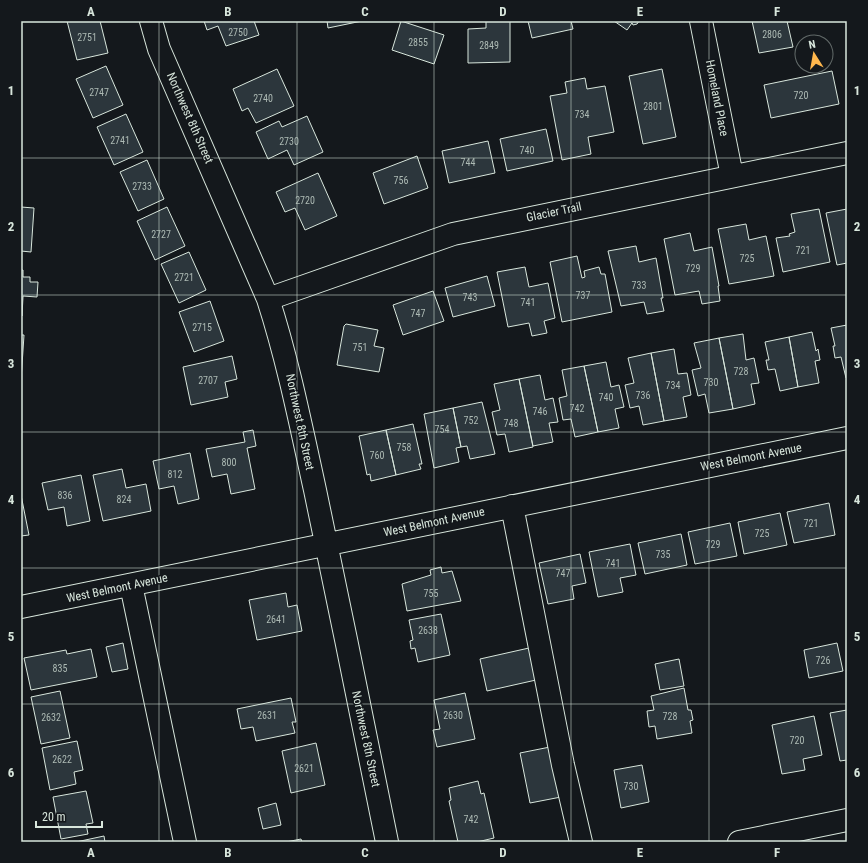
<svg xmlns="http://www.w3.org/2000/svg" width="868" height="863" font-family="'Roboto Condensed',sans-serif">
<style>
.building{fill:#2c363c;stroke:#d8e6dc}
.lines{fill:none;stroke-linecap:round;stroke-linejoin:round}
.minor-casing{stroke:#d8e6dc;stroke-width:24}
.minor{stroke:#14181c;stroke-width:22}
.grid{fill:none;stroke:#d8e6dc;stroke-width:1;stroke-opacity:0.55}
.labels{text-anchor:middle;stroke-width:3;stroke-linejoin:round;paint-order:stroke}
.number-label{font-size:10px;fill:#adbab4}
.street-label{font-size:12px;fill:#d8e6dc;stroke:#14181c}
.neatline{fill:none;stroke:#d8e6dc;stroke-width:1.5}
.grid-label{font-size:13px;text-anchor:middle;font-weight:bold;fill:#d8e6dc}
</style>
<rect width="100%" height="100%" fill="#14181c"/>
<path class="building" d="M67,21H100L108,53L77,60Z
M204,21H254L259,35L226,46L218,26L207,30Z
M327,21H362L328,28Z
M401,21L444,35L434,64L392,50Z
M486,21H510V62L468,63V29L486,28Z
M528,21H571L573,29L532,38Z
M614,21H639L637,24L633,25L632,23L627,30Z
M752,21H787L793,47L759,53Z
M106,66L123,105L93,118L76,79Z
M277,69L294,106L256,123L248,108L242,111L233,89Z
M662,69L676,137L643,144L629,76Z
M832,71L839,104L771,118L764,85Z
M585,78L587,89L605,86L614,132L588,137L591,154L562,160L550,96L567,93L565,82Z
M126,114L143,152L114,165L97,127Z
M307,116L323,152L294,165L287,150L268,159L256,132L279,121L282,127Z
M546,129L553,161L507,171L500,139Z
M488,141L495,173L449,183L442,151Z
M417,156L428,188L384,204L373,173Z
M147,160L164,199L138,211L120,172Z
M318,173L337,216L305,230L295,208L285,212L276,192Z
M21,207L34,208L31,252L21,251Z
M167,207L185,246L155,260L137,221Z
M819,209L830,262L783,272L776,238L790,236L789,234L795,232L791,214Z
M847,209V263L837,265L826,213Z
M746,224L749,240L766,236L774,276L729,284L718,229Z
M690,233L694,251L712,247L719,286H718L720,301L702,304L699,291L675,295L664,239Z
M636,246L639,262L656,258L663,298H661L664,311L647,314L644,302L621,306L608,251Z
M189,252L206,290L179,303L161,264Z
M577,256L582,278L585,277L584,271L599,267L601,274H605L612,312L562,322L550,262Z
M525,267L529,287L548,283L555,318L544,321L547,333L532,336L529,323L508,327L497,272Z
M21,270H23V277H30V282H38L37,297L23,296L22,316Z
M487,276L495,306L453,317L445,288Z
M433,291L444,321L403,335L393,305Z
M210,301L224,341L194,352L179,312Z
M346,324L378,330L374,346L384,348L379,372L337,365L344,326Z
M847,325V378H846L841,357L835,358L833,346H835L831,328Z
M812,332L816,351L818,349L820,360L815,361L819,383L798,387L789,337Z
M743,334L746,360L754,358L759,383L751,384L755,404L733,409L719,338Z
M21,335H24L21,380Z
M789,337L798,387L780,391L775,369L768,370L766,360H769L765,342Z
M719,338L733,409L709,413L705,394L698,396L692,370L701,368L694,343Z
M674,349L678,374L687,373L691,395L683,397L687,417L664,421L651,353Z
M651,353L664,421L643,425L639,406L630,408L625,385L634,383L628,358Z
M232,356L237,379L225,382L228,397L191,405L183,367Z
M606,362L611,387L619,385L624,407L615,409L619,428L598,432L584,366Z
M584,366L598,432L575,437L571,419L563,420L559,398L567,396L562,370Z
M540,375L545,400L553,398L558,422L549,423L553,442L533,446L519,379Z
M519,379L533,447L509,452L505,434L497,435L492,412L500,410L494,384Z
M482,402L495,454L470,459L467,446L461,447L453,408Z
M453,408L461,447L456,448L459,462L434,468L424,414Z
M413,424L422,464H419L421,469L396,475L386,430Z
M253,430L256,446L247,448L255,489L231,494L227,474L212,477L206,449L245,442L243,432Z
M386,430L396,475L371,481L370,474L367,475L359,436Z
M190,453L199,499L178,504L174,486L159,489L153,461Z
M122,469L126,488L146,484L151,511L103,521L93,475Z
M81,475L90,521L67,526L64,507L48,510L42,483Z
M21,495L29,535L21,536Z
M829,503L835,535L794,543L787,512Z
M780,513L787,545L744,554L738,522Z
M730,523L737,556L695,564L688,532Z
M681,534L687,565L645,574L638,543Z
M630,544L636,575L620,578L623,592L598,597L589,552Z
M580,554L586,583L572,586L574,599L548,604L539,563Z
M441,567L442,573L452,571L461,601L407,611L402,584L431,575L430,570Z
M286,593L288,607L297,605L302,631L257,640L249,600Z
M441,614L450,655L418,662L415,648L411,649L410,641L413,640L409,620Z
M123,643L128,669L112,672L106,647Z
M837,643L843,671L809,678L804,650Z
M529,648L536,680L487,691L480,659Z
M91,649L97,677L31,690L24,658L66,650L67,654Z
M679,659L684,686L660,690L655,664Z
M684,688L688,710H691L693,720L690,721L692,733L657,739L655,726L649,727L647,711L654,710L651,696Z
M60,691L70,738L41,744L31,697Z
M465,693L475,739L437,747L433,730L440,729L434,700Z
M291,698L296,722H292L295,733L256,741L253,727L241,729L237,709Z
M847,710V760L840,761L830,713Z
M814,716L822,755L803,759L805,770L782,774L772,725Z
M77,741L83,770L74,772L76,784L50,790L42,748Z
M316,743L325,785L291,793L282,751Z
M550,747L561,797L530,803L520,753Z
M642,765L649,802L621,808L614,770Z
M478,781L481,794L484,793L494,838L477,842H458L449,801L451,800L449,788Z
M86,791L93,823L86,824L88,834L61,839L53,797Z
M276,803L281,825L263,829L258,808Z
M104,836L105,842H76Z
M301,839L302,842H286Z"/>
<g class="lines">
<g class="minor-casing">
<path id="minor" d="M151,21L159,49L268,299C288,361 301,426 315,490C340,607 363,725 387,842
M701,21L732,176
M268,299L453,234L847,153
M512,506L563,765L581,842
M131,585L185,842
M21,607L847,438
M739,842L847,820"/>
</g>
<use href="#minor" class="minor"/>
</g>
<path class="grid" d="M159,21V842M297,21V842M434,21V842M571,21V842M709,21V842M21,158H847M21,295H847M21,432H847M21,568H847M21,704H847"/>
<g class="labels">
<g class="number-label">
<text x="238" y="36">2750</text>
<text x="772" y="38">2806</text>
<text x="87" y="41">2751</text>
<text x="418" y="46">2855</text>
<text x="489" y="49">2849</text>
<text x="99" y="96">2747</text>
<text x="801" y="99">720</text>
<text x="263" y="102">2740</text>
<text x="653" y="110">2801</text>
<text x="582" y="118">734</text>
<text x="120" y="144">2741</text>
<text x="289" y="145">2730</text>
<text x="527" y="154">740</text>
<text x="468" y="166">744</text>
<text x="401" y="184">756</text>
<text x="142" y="190">2733</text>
<text x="305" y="204">2720</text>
<text x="161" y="238">2727</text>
<text x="803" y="254">721</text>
<text x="747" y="262">725</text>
<text x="693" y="272">729</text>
<text x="184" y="281">2721</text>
<text x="639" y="289">733</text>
<text x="583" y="299">737</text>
<text x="470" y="301">743</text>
<text x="528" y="306">741</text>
<text x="418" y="317">747</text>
<text x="202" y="331">2715</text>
<text x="360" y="351">751</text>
<text x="741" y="375">728</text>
<text x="208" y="384">2707</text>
<text x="711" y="386">730</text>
<text x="673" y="389">734</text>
<text x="643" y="399">736</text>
<text x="606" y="401">740</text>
<text x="577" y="412">742</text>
<text x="540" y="415">746</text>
<text x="471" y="424">752</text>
<text x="511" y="427">748</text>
<text x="442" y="433">754</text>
<text x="404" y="451">758</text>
<text x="377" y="459">760</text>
<text x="229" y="466">800</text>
<text x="175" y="478">812</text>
<text x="65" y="499">836</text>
<text x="124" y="503">824</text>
<text x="811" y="527">721</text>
<text x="762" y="537">725</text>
<text x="713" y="548">729</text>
<text x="663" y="558">735</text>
<text x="613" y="567">741</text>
<text x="563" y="577">747</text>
<text x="431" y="597">755</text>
<text x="276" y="623">2641</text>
<text x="428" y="634">2638</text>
<text x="823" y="664">726</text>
<text x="60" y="672">835</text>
<text x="267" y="719">2631</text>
<text x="453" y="719">2630</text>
<text x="670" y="720">728</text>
<text x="51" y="721">2632</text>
<text x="797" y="744">720</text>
<text x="62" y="763">2622</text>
<text x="304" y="772">2621</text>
<text x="631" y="790">730</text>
<text x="471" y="823">742</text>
</g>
<g class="street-label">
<text transform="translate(717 98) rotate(79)" y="4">Homeland Place</text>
<text transform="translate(190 118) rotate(66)" y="4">Northwest 8th Street</text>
<text transform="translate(554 212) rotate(-12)" y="4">Glacier Trail</text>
<text transform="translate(300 422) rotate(78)" y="4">Northwest 8th Street</text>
<text transform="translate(751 457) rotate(-11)" y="4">West Belmont Avenue</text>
<text transform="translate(434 522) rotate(-12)" y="4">West Belmont Avenue</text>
<text transform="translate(117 588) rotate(-12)" y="4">West Belmont Avenue</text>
<text transform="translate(366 739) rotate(78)" y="4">Northwest 8th Street</text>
</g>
</g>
<rect width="868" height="863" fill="none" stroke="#14181c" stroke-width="44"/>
<g transform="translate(814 54) rotate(349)"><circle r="19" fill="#14181c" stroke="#626a69"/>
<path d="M0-3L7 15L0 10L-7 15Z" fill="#ffb74d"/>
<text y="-6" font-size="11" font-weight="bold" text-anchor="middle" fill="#d8e6dc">N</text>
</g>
<path d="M36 821v6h66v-6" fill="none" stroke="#d8e6dc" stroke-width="2"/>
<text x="42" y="821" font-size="12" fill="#d8e6dc" stroke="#14181c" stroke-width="3" paint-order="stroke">20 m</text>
<rect x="22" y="22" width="824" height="819" class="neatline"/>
<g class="grid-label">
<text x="91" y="16">A</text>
<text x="228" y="16">B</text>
<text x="365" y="16">C</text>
<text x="503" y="16">D</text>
<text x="640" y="16">E</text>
<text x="777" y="16">F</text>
<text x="11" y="95">1</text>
<text x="857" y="95">1</text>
<text x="11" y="231">2</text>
<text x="857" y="231">2</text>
<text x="11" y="368">3</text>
<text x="857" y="368">3</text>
<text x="11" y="504">4</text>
<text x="857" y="504">4</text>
<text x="11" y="641">5</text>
<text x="857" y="641">5</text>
<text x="11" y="777">6</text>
<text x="857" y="777">6</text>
<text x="91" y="857">A</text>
<text x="228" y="857">B</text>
<text x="365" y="857">C</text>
<text x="503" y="857">D</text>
<text x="640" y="857">E</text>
<text x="777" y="857">F</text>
</g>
</svg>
